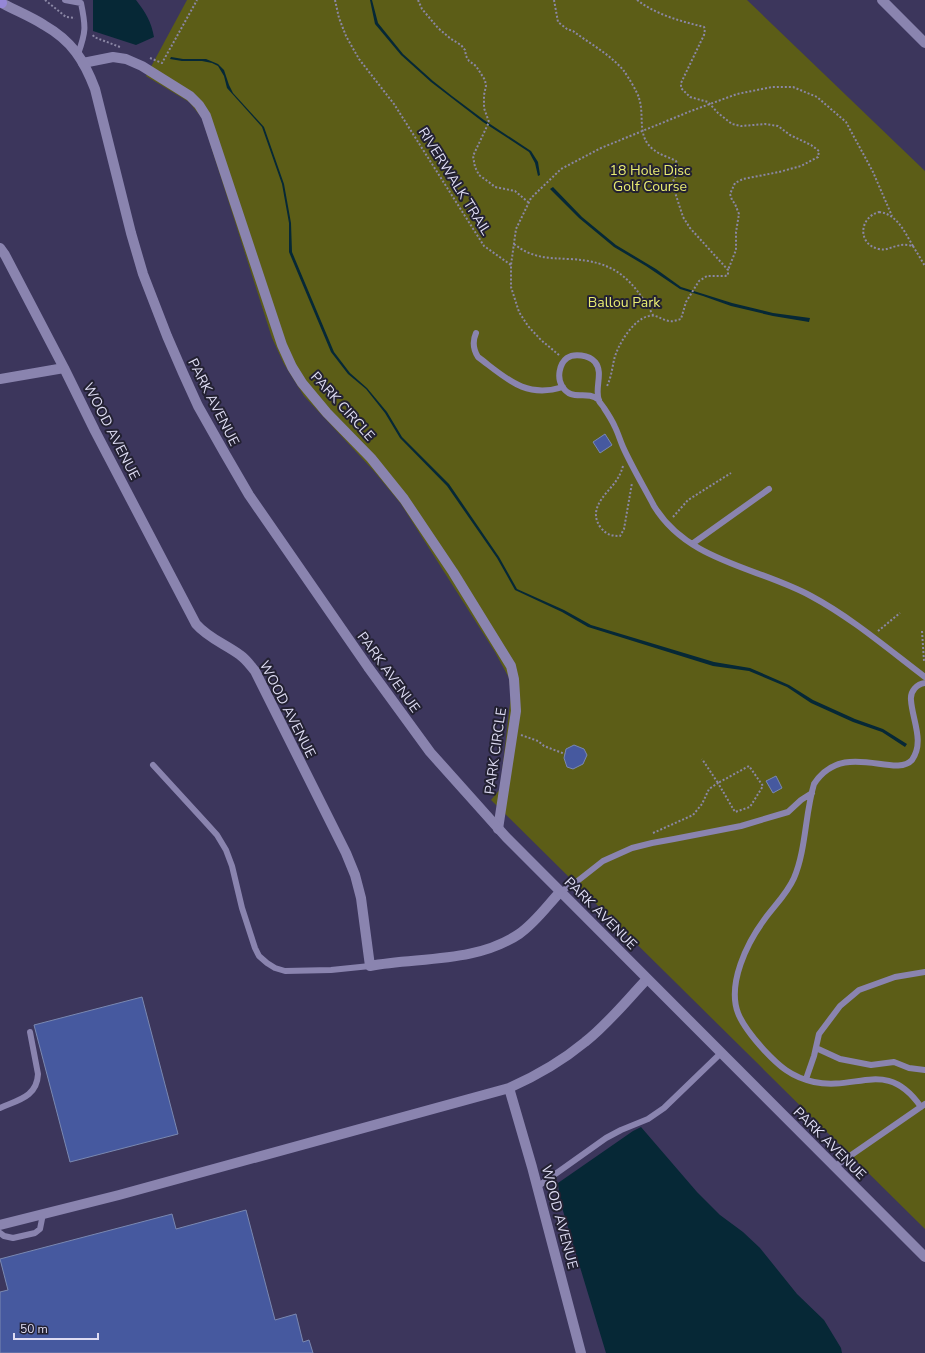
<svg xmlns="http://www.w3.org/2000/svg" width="925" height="1353" font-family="'Nunito Sans',sans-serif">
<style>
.green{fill:#5c5d17}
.water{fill:#062836}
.building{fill:#46599f;stroke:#7a88b1}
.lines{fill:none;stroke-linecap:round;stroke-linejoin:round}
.path{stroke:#8b87a5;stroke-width:2;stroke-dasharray:2 2;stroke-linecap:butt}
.service{stroke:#8a84af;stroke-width:6}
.minor{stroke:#8a84af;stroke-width:10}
.secondary{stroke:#8a84af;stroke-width:10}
.primary{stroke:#9587d7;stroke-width:10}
.labels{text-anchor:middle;stroke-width:4;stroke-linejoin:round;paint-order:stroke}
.park-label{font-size:14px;fill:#e9ec72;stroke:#232132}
.street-label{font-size:14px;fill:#dedcf3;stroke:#232132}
</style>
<rect width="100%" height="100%" fill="#3c365c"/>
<path class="green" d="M187,0H747L925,171V1229L491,800L500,789L511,695L509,678L495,652L401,504L373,470L304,396L284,364L272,338L202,118L189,102L146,76Z"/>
<path class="water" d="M93,0H136C146,13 151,21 154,37L136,45L93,31Z
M370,0H372L378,23L403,54L433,81L452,96L484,120L531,151L538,162L540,175L538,176L535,163L529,152L483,122L431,82L401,55L375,24Z
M171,57L183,59H206L218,64L224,70L229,85L233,93L264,127L284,184L291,223L292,252L334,352L350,373L367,388L387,412L402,437L449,484L499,557L517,589L564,610L591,625L714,662L750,668L789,685L813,700L855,719L883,729L907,744L905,747L882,732L853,722L811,703L787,687L749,671L713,666L588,627L562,612L515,590L497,558L447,486L400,438L385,413L366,389L348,374L331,352L289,252V223L282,184L262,127L227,88L224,76L218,66L212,63L202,61H182L170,59Z
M553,187L582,217L616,245L656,269L681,287L732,303L773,313L810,318L809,322L773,316L731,306L703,296L680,289L646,266L614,247L579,218L550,189Z
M641,1127L697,1192L720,1215L743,1232L760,1248L797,1294L824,1320L841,1348L842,1353H606L560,1201L558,1183L633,1131Z"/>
<path class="building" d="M605,434L612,445L600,453L593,442Z
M574,745L584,749L587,755L583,764L573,769L567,767L564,758L566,749Z
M776,776L782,788L773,793L766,781Z
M142,997L178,1134L70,1162L34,1025Z
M246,1210L275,1320L296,1314L303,1342L309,1340L313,1353H0V1292L8,1290L0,1259L172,1214L176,1229Z"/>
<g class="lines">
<path class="path" d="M45,0L66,17L75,18
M335,0L339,18L346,36L359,59L394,104L484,246L511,265
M418,0L422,9L438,28L451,39L461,45L465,50L466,56L469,61L476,66L485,80L486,86L484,95V108L489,122L473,156L475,167L479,175L490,183L495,187L515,191L528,202
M554,0L558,22L567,29L573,31C590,44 610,54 624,71C628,77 637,91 639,98C645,116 636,137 654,150C660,155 669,157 676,161C680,169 676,176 672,183L683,217L690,228L728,270V275L725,276H707L699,281L686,302L681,319C677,320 673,322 669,321C662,320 656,314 649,316C633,319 617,346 614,360C612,369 611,378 607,386
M637,0C657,15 680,21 704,27L705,29L704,35L681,83V88L690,97L708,102L718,113L732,124L741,126L765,124L778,126L790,135L811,145L819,151L818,157L801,166L779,172L743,179L735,183L730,194L732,200L735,204L739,214L736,232V250L728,270
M93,35L94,37L120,47
M150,58L162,63L197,0
M879,212C897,214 904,231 913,246C908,245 903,244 897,246C891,247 886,251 879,249C858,245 858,218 879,212Z
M514,244C532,258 547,258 569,259C614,261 631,277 653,315
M913,246L925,266
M559,355L541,340L528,326L519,312L511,287V265L516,229L531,198L561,169L601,148L691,111L737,94L772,87H793L817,97L846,122L873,172L892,216
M623,466C621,473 618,479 613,485C603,497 588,511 601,528C607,535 612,536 620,536L624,529L632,483
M673,517L688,500L731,473
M878,631L900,613
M922,631L924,661
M521,735L538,741L544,746L565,754
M653,833L693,815L702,804L709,789L718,783L735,812L750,807L763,786L749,766L718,783L702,759"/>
<path class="service" d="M65,0L81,3C86,27 86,32 78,54
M476,333C472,342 473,349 478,357C506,378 525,399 563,387
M599,400C586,389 572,403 562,386C557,378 559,364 567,358C574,353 589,355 595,362C604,373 594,388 599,401C600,403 603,406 604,408C608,414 612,420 615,427C618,433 620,440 623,447C632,467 644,487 654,506C688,562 758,567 811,596C852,618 888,649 925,677
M692,544L769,489
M153,765L208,825L217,835L226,850L232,866L242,908L255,948L259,956L267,963L275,968L285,971L331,970L370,966
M560,892L575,883L603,861L632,848L652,843L674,839L741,826L788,812L801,800L812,793
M816,1048L840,1059L871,1065L894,1062L909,1068L925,1070
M806,1079L814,1056L819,1034L840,1006L859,990L895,977L925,972
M921,1107C887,1058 858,1091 814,1082C791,1077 779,1066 764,1050C754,1039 743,1026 738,1013C727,984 747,943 764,920C774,906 787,894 794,878C806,850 805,814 814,784C843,739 895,779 912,760C925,742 912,719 911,700C910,691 917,684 925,683
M0,1108C18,1100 37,1097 38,1074L30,1032
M834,1167L925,1104
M537,1187L606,1138L621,1130L648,1119L664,1108L721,1053
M0,1233L4,1236L13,1238L35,1233L40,1229L43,1214"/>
<path class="minor" d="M882,0L925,43
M83,63L113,57L126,59L142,66L190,96L199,105L206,116L282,345L292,367L302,383L327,413L371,458L404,499L453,572L511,666L514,679L516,711L498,829
M0,248L5,255L64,368L0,379
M64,368L95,431L196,624C208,638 225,644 240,655C246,659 250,665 255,671L346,853L355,875L361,898L370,966C420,957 476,963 519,934C535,923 547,906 560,892
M509,1088L532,1167L581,1353
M0,1225L119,1195L509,1088C536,1076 562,1061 585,1042C608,1024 627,1000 647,979"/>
<path class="secondary" d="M0,2C14,10 30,16 44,25C72,41 84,60 95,89L131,233L143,274L167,336L183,373L198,406L224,452L249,495L368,667L430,752L506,837L925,1257"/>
<path class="primary" d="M0,0L2,3"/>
</g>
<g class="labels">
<g class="park-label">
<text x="650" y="175">18 Hole Disc<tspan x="650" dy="16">Golf Course</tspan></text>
<text x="624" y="307">Ballou Park</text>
</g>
<g class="street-label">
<text transform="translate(455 181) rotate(58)" y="5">RIVERWALK TRAIL</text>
<text transform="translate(214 402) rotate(63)" y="5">PARK AVENUE</text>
<text transform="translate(343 406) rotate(48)" y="5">PARK CIRCLE</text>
<text transform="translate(112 431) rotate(63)" y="5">WOOD AVENUE</text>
<text transform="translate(389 672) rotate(54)" y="5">PARK AVENUE</text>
<text transform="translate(288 709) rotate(63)" y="5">WOOD AVENUE</text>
<text transform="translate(495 751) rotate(-82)" y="5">PARK CIRCLE</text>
<text transform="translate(601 913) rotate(45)" y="5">PARK AVENUE</text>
<text transform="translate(830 1143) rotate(45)" y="5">PARK AVENUE</text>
<text transform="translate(560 1217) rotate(75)" y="5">WOOD AVENUE</text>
</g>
</g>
<path d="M14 1333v6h84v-6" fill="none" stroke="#dedcf3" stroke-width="2"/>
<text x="20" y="1333" font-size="12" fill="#dedcf3" stroke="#232132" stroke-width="3" paint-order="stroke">50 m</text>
</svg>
